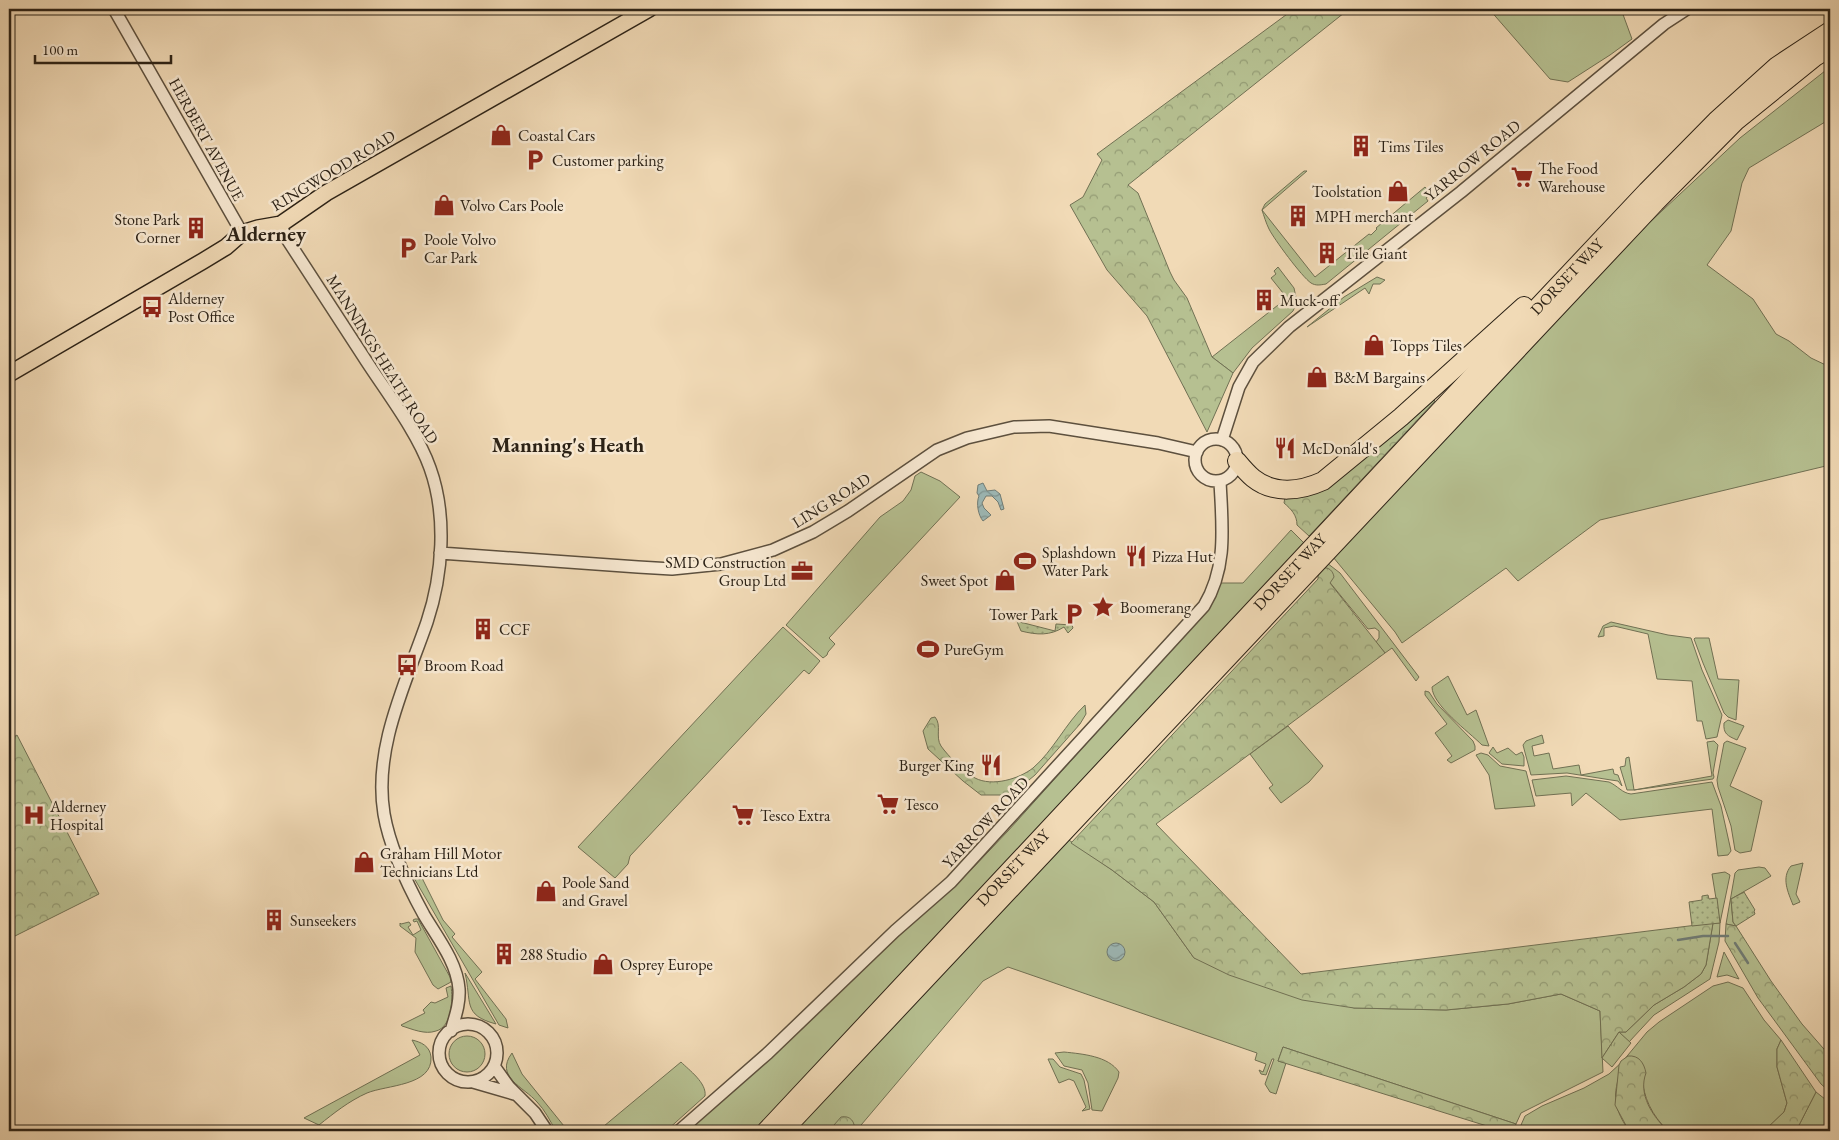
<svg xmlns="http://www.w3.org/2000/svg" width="1839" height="1140" font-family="'EB Garamond',serif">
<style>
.grass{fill:#b6c091;stroke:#717154}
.forest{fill:url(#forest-crowns);stroke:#717154}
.park{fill:url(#park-tufts);stroke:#717154}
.garden{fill:url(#garden-dots);stroke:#717154}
.water{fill:url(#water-waves);stroke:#707d77}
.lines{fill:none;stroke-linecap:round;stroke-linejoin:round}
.stream{stroke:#707d77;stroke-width:2.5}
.minor-casing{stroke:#5d503e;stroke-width:14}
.major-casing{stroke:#2c2216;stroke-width:18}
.highway-casing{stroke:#2c2216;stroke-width:20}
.minor{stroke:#f6e7d0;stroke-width:11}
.major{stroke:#f1dab6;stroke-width:15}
.highway{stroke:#f1dab6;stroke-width:18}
.labels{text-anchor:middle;stroke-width:5;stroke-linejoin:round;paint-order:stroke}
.poi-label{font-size:16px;fill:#2c2216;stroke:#f6e7d0;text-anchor:start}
.street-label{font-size:16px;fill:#2c2216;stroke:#f6e7d0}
.district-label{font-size:21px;font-weight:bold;fill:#2c2216;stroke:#f6e7d0}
</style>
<defs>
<pattern id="forest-crowns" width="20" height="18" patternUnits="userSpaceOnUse" patternTransform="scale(1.25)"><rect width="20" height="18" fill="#b6c091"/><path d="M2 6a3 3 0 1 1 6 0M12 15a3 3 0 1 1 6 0" fill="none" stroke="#949c75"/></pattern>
<pattern id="park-tufts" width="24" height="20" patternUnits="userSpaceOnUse" patternTransform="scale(1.25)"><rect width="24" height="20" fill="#b6c091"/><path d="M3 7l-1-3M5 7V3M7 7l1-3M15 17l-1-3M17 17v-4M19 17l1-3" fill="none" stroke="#949c75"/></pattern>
<pattern id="garden-dots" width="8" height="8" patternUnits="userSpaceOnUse" patternTransform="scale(1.25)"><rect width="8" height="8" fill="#b6c091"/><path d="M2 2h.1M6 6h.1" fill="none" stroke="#949c75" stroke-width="1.8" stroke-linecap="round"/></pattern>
<pattern id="water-waves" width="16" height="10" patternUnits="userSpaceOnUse" patternTransform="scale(1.25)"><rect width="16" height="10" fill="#9db9b7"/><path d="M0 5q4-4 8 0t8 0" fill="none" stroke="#809694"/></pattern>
</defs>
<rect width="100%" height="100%" fill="#f1dab6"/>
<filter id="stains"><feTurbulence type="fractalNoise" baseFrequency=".004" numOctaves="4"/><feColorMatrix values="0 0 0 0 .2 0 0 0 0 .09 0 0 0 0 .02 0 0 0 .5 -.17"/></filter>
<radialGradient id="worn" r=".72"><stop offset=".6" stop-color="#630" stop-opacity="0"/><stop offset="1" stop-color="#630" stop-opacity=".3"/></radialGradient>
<path class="grass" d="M1489,9H1621L1632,39L1610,55L1568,82L1550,79Z
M1830,67V119L1749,168L1742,183L1731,231L1707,265L1753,299L1776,334L1789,341L1811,358L1830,367V465L1600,520L1518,581L1506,568L1402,643L1395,632L1333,557L1648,224L1740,138Z
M1304,171H1307L1262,210L1315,277L1369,234L1371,235L1377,229L1376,228L1425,187L1431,194L1426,198L1428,201L1326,284C1320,285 1316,286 1311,283C1302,277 1274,239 1269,229C1266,223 1264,216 1262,210L1265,204Z
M1278,267L1294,288L1297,302L1293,311L1252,348L1233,373L1212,357L1287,298L1271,278L1276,274L1274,271Z
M1377,277L1385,280L1380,284H1373L1369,294L1365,288L1307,327L1344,297Z
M921,472L940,481L960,497L829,638L835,644L828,652L827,655L823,658L786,625L880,517L903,501L911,490L915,476Z
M1291,530L1306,545L756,1131H689L688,1130L881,948L969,872L1008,831L1175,645L1220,583H1243Z
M1327,563L1340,573L1419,677L1416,681L1392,648L1385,653L1376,642L1379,638V631L1375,628L1368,629L1323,574L1327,570L1324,566Z
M1611,622L1668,635L1691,638L1702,670L1722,715L1717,737L1706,739L1702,721H1697L1692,681L1657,679L1648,634L1614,626L1604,628V636L1598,637L1603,626Z
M783,627L820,661L809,674L804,670L630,856L628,864L615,878L578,847Z
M1695,638H1709L1718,679L1739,680L1736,720L1728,717L1724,713L1703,663L1694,639Z
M1448,676L1467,715L1476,710L1489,746L1482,745C1469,732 1432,705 1432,687Z
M1425,691L1429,692L1437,704L1473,741L1475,746V750L1451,763L1447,760L1452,756L1435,733L1447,724L1425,695Z
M1728,720L1744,726L1737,740C1728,736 1723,734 1724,723Z
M1288,726L1323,766L1309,782L1281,803L1269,788L1273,785L1250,754Z
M1542,735L1544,743L1532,746L1534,756L1549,753L1553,769L1579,765L1581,775L1613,769L1614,774L1618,775L1622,786L1618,781L1611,780L1567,773L1531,775L1523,745L1526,741Z
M1714,741L1718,745L1713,773L1714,777L1713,779L1634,790H1627L1620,767L1625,766L1626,758L1629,757L1634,790L1712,776L1707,742Z
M1727,741L1746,748L1730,786L1762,801L1751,851L1740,853L1735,850L1731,826L1718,787L1717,780L1724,743Z
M1493,747L1497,753L1508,748L1516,755L1522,752L1524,757V766L1502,764L1489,753Z
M1481,753L1488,755L1500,766L1526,771L1535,806L1495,809L1489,775L1476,755Z
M1566,776L1609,782C1618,786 1622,793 1631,794L1712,782L1721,806L1731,851L1728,855L1718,856L1712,809L1620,820L1586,793L1572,806L1571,793L1536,796L1532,780Z
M1066,838L1112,870L1154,902L1194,958L1354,1008L1446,1010L1508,1004L1561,994L1600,1011L1603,1072L1521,1113L1516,1124L1283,1047L1278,1061L1286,1063L1276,1094L1270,1092L1265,1084L1274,1059H1272L1266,1075L1261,1074L1259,1070L1263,1072L1266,1064L1255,1060L1257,1053L1008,967L983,981L856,1131H794Z
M1803,863L1796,894L1800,902L1793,905C1788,892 1781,878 1791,866Z
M1759,867L1765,868L1771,876L1731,899L1733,922L1736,926L1726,924L1735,873L1738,870Z
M1725,872L1730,875L1720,923L1719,942L1710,979L1654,1015L1629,1042L1619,1032H1626L1654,1005L1684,987L1701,974L1706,965L1713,923H1720L1712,874Z
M416,875L419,880L422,878L443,920L455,934L452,937L482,972L475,979L506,1019L508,1028L499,1025L414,878Z
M415,919H418L450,977L451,982L438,989L433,985L415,952L416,938L400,926V923L401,924L409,922L411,925L408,927L413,935L421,930L417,921L414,922L413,920Z
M1724,952L1739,979L1727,975L1717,977Z
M465,973L496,1024C462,1015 472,1002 465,973Z
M1728,982L1743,988L1764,1020L1781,1040L1777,1049V1067L1787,1103L1784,1112L1764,1131H1668C1652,1115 1643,1098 1642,1075L1623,1062C1614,1094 1610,1102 1629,1131H1537L1521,1125L1525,1116L1542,1106L1584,1088L1609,1074L1623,1061L1647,1032L1659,1022L1713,986Z
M451,986C453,999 452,1027 436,1031C425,1035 412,1029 402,1026L401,1025L425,1013L423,1010L431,1002L435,1003L448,997L446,988Z
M449 1054a18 18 0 1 1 36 0a18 18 0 1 1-36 0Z
M412,1040C421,1042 430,1046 431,1057C433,1086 386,1085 367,1093C349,1101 334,1113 319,1125L304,1118L420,1055Z
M1064,1052C1083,1054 1108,1056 1119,1072L1118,1078L1102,1111L1092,1110L1088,1083L1082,1070L1064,1066L1055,1053Z
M512,1053L522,1074L568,1131H556C550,1121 545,1110 537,1102C524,1087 494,1077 512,1053Z
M1048,1059H1053L1060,1067L1081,1074L1084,1080L1090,1109L1082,1111L1086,1107L1074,1081L1069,1079L1059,1083Z
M681,1062C689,1070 707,1083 705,1096L666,1131H598Z
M1816,1092L1830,1103V1131H1796Z"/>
<path class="forest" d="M1294,9H1349L1128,185L1138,193L1170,272L1174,280L1187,298L1212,357L1233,373L1207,432L1147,316L1107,270L1070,205L1083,197L1102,160L1097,154Z
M1433,399L1435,401L1309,536L1297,525C1297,515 1291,509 1284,503L1285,497L1296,498L1310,495L1331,486Z
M1323,568C1329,567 1333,571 1334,577L1330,583L1385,653L1156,824L1301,974L1713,923L1706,965L1701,974L1684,987L1654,1005L1626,1032H1619L1602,1058L1600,1011L1561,994L1508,1004L1446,1010L1354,1008L1302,1000L1229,975L1194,958L1154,902L1112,870L1071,843L1318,579V574Z
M1085,705L1086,714L1080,724L1035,775L1011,795H981L963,781L928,749L923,731L931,718L935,717C942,725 935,737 941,746C948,756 964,772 975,778C992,787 1019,779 1033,768C1053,751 1066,723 1085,705Z
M17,735L99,894L9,939V740Z
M1726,924L1736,926L1771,981L1802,1024L1830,1056V1092L1821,1084L1758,998L1725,941Z
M1781,1040L1816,1092L1796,1131H1764L1784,1112L1787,1103L1777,1067V1049Z
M1283,1047L1516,1124L1514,1131H1503L1278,1061Z
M1628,1056C1639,1055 1644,1063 1646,1073C1638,1094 1652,1116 1668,1131H1629L1615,1105L1619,1065L1621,1061Z
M841,1117C850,1115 856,1122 854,1131H835L834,1125Z"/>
<path class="park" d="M1619,1032L1631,1043L1612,1067L1602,1058Z"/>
<path class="garden" d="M1017,615L1021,616L1020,622L1055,631L1056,624L1072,625L1073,628L1068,633L1064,627C1050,636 1037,635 1021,631L1016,619Z
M1744,892L1755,910L1754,911L1755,914L1736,926L1733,922L1731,899Z
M1708,895L1709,899L1717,898L1720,923L1692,926L1689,902L1702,900V896Z"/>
<path class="water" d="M983,483L987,491L995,490L1000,494L1004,509L1001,510L998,502L992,496H986L982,503L984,508L991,515L983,521C978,515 976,503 979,496L977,493L978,485Z
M1107 952a9 9 0 1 1 18 0a9 9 0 1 1-18 0Z"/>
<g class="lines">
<path class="stream" d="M1678,940L1703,936H1728
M1735,943L1748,963"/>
<g class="minor-casing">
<path id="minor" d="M114,9L242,233
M281,224L285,236C311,276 337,316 363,356C384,389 417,431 430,468C447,515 443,574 427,622C406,683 373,748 384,814C390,849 407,884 424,915C437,937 457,962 459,989C460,1004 455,1017 451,1031
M1195 460a21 21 0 1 1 42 0a21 21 0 1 1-42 0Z
M1222,440L1239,387L1253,362L1289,327L1461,192L1664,24L1687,9
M440,553L638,567L672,569L721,564L773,550L813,532L848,511L937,450L967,438L1014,427L1049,426L1158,443L1197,452
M439 1053a29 29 0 1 1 58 0a29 29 0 1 1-58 0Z
M494,1066L509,1087L535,1113L547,1131
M473,1082L514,1094
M679,1131L768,1053L895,931L951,882L1204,606C1228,566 1222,525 1220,481"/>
</g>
<g class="major-casing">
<path id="major" d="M9,374L203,261L226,247L242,233L258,228L281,224L326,193L649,9"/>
</g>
<g class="highway-casing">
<g id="highway">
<path d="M1237,461C1242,467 1247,473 1253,478C1274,495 1301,491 1323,481L1401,417L1524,306"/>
<path id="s1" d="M766,1131L1435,416L1647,191L1716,121L1777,66L1830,31"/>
<path d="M783,1131L1655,203L1736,121L1815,57L1830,48"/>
</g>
</g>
<use href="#minor" class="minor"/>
<use href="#major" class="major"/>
<use href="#highway" class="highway"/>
</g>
<defs>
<g id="shop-bare" transform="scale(1.725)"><path d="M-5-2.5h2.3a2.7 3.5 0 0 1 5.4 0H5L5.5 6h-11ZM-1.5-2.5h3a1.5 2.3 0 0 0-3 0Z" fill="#8f2418" stroke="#f6e7d0" stroke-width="2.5" paint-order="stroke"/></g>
<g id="building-bare" transform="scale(1.725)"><path d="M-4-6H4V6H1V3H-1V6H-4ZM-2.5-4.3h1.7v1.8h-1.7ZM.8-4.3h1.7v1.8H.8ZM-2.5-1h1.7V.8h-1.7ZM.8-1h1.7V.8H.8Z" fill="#8f2418" stroke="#f6e7d0" stroke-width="2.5" paint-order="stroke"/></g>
<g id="parking-bare" transform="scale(1.725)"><path d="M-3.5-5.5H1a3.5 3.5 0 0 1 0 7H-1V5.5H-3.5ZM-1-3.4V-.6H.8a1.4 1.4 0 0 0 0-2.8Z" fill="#8f2418" stroke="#f6e7d0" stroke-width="2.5" paint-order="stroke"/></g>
<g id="supermarket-bare" transform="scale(1.725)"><path d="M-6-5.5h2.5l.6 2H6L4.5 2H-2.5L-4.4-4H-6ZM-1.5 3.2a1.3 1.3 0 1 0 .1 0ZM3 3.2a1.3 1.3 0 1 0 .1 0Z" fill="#8f2418" stroke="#f6e7d0" stroke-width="2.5" paint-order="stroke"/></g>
<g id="bus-bare" transform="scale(1.725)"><path d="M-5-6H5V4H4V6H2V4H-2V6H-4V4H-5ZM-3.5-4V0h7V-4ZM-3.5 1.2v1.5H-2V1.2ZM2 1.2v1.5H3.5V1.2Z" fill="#8f2418" stroke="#f6e7d0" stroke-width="2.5" paint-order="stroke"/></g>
<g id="restaurant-bare" transform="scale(1.725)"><path d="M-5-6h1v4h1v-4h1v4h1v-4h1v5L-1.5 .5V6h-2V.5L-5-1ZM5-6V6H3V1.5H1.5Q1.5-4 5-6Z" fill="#8f2418" stroke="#f6e7d0" stroke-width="2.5" paint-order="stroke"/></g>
<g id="stadium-bare" transform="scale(1.725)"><path d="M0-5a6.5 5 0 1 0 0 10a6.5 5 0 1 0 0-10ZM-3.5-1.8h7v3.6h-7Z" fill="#8f2418" stroke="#f6e7d0" stroke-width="2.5" paint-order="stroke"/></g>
<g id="office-bare" transform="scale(1.725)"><path d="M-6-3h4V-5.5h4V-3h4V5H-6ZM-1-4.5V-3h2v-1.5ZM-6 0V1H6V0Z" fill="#8f2418" stroke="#f6e7d0" stroke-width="2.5" paint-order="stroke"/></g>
<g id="sight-bare" transform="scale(1.725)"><path d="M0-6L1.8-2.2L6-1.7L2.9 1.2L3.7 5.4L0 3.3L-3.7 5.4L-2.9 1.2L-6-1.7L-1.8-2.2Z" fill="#8f2418" stroke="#f6e7d0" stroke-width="2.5" paint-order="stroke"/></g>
<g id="hospital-bare" transform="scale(1.725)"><path d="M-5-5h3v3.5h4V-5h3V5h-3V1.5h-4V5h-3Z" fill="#8f2418" stroke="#f6e7d0" stroke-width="2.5" paint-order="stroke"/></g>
</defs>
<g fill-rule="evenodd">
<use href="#shop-bare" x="501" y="135"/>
<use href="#building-bare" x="1361" y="146"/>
<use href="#parking-bare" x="535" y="160"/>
<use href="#supermarket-bare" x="1522" y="177"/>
<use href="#shop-bare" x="1398" y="191"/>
<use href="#shop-bare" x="444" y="205"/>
<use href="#building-bare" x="1298" y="216"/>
<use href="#building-bare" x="196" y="228"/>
<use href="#parking-bare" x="408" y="248"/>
<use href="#building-bare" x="1327" y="253"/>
<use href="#building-bare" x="1264" y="300"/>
<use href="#bus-bare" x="152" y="307"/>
<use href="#shop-bare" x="1374" y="345"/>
<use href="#shop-bare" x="1317" y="377"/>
<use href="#restaurant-bare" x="1285" y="448"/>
<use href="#restaurant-bare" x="1136" y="556"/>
<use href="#stadium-bare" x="1025" y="561"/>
<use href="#office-bare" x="802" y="571"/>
<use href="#shop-bare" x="1005" y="580"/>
<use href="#sight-bare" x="1103" y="607"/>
<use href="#parking-bare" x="1074" y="614"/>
<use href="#building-bare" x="483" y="629"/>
<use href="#stadium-bare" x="928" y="649"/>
<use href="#bus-bare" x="407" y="665"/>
<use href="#restaurant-bare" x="991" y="765"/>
<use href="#supermarket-bare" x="888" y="804"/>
<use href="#hospital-bare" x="34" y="815"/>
<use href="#supermarket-bare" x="743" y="815"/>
<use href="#shop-bare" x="364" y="862"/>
<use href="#shop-bare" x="546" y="891"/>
<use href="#building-bare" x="274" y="920"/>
<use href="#building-bare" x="504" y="954"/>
<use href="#shop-bare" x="603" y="964"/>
</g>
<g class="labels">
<g class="poi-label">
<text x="518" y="141">Coastal Cars</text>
<text x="1378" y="152">Tims Tiles</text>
<text x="552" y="166">Customer parking</text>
<text x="1538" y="174">The Food<tspan x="1538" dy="18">Warehouse</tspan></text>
<text x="1382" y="197" text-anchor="end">Toolstation</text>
<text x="460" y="211">Volvo Cars Poole</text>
<text x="1315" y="222">MPH merchant</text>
<text x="180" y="225" text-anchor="end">Stone Park<tspan x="180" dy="18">Corner</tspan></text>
<text x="424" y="245">Poole Volvo<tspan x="424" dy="18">Car Park</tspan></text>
<text x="1344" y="259">Tile Giant</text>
<text x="168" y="304">Alderney<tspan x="168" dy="18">Post Office</tspan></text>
<text x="1280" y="306">Muck-off</text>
<text x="1390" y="351">Topps Tiles</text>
<text x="1334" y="383">B&amp;M Bargains</text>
<text x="1302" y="454">McDonald's</text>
<text x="1042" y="558">Splashdown<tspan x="1042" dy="18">Water Park</tspan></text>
<text x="1152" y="562">Pizza Hut</text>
<text x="786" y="568" text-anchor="end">SMD Construction<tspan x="786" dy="18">Group Ltd</tspan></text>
<text x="988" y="586" text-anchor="end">Sweet Spot</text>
<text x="1120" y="613">Boomerang</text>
<text x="1058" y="620" text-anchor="end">Tower Park</text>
<text x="499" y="635">CCF</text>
<text x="944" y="655">PureGym</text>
<text x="424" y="671">Broom Road</text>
<text x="974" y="771" text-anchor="end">Burger King</text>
<text x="904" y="810">Tesco</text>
<text x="50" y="812">Alderney<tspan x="50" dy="18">Hospital</tspan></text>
<text x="760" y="821">Tesco Extra</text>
<text x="380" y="859">Graham Hill Motor<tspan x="380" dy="18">Technicians Ltd</tspan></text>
<text x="562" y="888">Poole Sand<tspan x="562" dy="18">and Gravel</tspan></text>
<text x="290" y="926">Sunseekers</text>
<text x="520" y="960">288 Studio</text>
<text x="620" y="970">Osprey Europe</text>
</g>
<g class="street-label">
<text transform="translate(207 139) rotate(61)" y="6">HERBERT AVENUE</text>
<text transform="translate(1472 160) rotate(-39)" y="6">YARROW ROAD</text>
<text transform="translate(333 170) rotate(-31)" y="6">RINGWOOD ROAD</text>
<text dy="6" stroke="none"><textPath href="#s1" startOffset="1171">DORSET WAY</textPath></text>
<text transform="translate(383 359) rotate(58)" y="6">MANNINGS HEATH ROAD</text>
<text transform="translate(831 500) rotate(-32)" y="6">LING ROAD</text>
<text dy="6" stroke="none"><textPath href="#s1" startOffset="766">DORSET WAY</textPath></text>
<text transform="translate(985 822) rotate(-47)" y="6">YARROW ROAD</text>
<text dy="6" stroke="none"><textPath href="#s1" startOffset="361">DORSET WAY</textPath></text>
</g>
<g class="district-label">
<text x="266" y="241">Alderney</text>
<text x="568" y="452">Manning's Heath</text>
</g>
</g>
<rect width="1839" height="1140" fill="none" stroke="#f1dab6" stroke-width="30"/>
<rect x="10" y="10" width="1819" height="1120" fill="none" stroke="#2c2216" stroke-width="2.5"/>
<rect x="15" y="15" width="1809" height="1110" fill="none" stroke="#2c2216"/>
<path d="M35 55v8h136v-8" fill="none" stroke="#2c2216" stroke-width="2.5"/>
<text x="42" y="55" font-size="15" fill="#2c2216" stroke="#f6e7d0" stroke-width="4" paint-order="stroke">100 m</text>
<rect width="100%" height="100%" filter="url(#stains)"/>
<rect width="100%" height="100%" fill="url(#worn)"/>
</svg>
